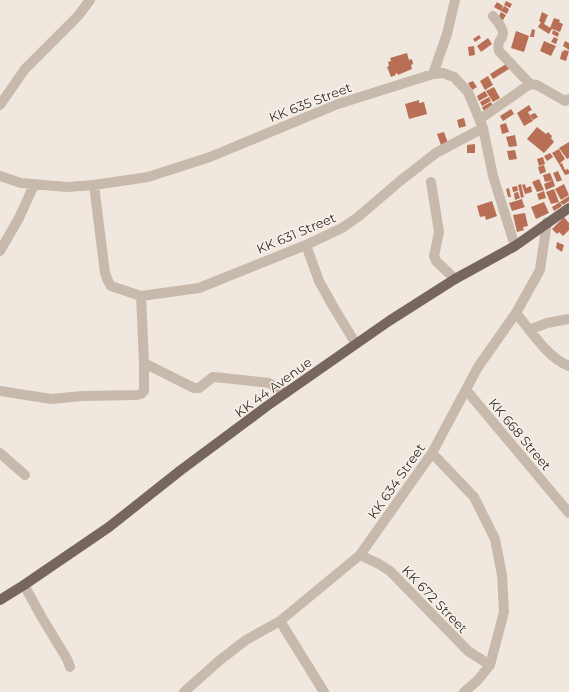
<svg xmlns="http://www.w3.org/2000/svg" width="569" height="692" font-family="Montserrat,sans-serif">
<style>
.building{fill:#b86f55}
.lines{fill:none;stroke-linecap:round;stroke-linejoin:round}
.minor{stroke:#c7b9ac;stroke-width:10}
.major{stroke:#76665d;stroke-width:10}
.labels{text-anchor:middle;stroke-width:3;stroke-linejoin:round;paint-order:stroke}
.street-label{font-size:13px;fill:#362e2a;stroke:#f8f2eb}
</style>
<rect width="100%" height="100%" fill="#f0e8df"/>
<path class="building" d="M506,1L512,4L510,8L504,5Z
M497,2L503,6L501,11L494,7Z
M504,6L509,9L507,14L501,11Z
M501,12L506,15L503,20L498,18Z
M542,12L548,15L544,24L539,21Z
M554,18L560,20L559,22L563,24L560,32L550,28Z
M541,22L552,29L549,34L538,27Z
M532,29L535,30L534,37H530Z
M553,30L559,33L558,37L552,34Z
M516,31L529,36L524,52L511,48Z
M479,35L481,38L475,42L473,39Z
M554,37L558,39L556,44L551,42Z
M488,38L492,44L481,52L477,46Z
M544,41L556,46L551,56L540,51Z
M565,41L569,43V50L563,46Z
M474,46L475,55L469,56L468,47Z
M564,50L569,51L566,61L560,59L562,51L563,52Z
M407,53L409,60L412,59L413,64L411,65L412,69L398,75L397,73L395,74L396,75L391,77L387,67L389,66L388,62L391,61L390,58Z
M506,64L509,69L493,79L490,74Z
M488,76L493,85L485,90L480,81Z
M473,81L477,87L472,90L468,83Z
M494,87L500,98L493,102L486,91Z
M485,91L488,96L479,101L477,96Z
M489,97L491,101L482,106L480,102Z
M419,100V103L424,102L427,114L409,119L405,104Z
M491,102L494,108L485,113L482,107Z
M529,105L532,110L528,112L533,121L524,126L517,113Z
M511,109L514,114L503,121L500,116Z
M535,113L538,117L533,120L530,115Z
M464,118L466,126L459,128L457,120Z
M506,123L509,132L502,134L500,125Z
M537,127L546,134L548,132L552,136L551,138L554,142L544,153L527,139Z
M444,132L448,143L441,145L437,134Z
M515,135L517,146L509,147L506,137Z
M569,142V158L567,159L559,148Z
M475,144V153H467V145Z
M559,149L565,159L559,164L552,153Z
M515,150L517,159L509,160L507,151Z
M550,153L553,157L547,161L544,156Z
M543,157L545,164L539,166L537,159Z
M562,163L565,170L568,169L569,171V174L565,175L559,164Z
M544,165L546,172L540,174L538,167Z
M558,171L562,180L557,182L553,173Z
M550,173L553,180L545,182L543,175Z
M539,179L544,190L537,192L532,182Z
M553,180L555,186L546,190L544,184Z
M521,184L524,197L521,198L518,185Z
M525,184L526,188L531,186L532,192L525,194L522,185Z
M564,184L569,195L561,200L555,189Z
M517,186L518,191L513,192L512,187Z
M509,188L511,197H508L506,189Z
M554,189L559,202L551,204L546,192Z
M544,191L546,198L539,200L537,194Z
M518,192L520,198L515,200L514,193Z
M569,196V201L563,205L560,202Z
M522,199L523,203L521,204L523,203L525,207L512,211L509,203Z
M492,201L497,216L486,220L485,216L480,217L477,206Z
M544,202L549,213L536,219L531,207Z
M560,202L562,206L554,211L552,207Z
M525,213L528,226L523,227L524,230L517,232L513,215Z
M564,217L569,223V230L563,236L559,232L557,234L552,229Z
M557,242L564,245L562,252L556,248Z"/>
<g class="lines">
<path class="minor" d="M493,16C496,20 503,27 503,33C503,41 496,39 499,51L530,84
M433,74L447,34L455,0
M0,105L25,69L78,16L90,0
M480,119L530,84L537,85L565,101L569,99
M0,176L21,183L67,187L94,185L148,177L210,157L338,104L433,74L443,73L454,77L468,92L483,128L493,176L515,246
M431,182L439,232L434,256L436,261L455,279
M94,185L105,273L108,281L111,286L141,296L199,288L306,245L342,228L358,217L400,181L436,153L483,128
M306,245L319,281L334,308L356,344
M0,251L19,218L34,185
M516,313C530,330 548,358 569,366
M529,330L547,323L569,319
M144,363L194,388H199L213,377L224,378L269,383L286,393
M0,391L51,399L83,396L137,395L141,394L144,391V363L141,296
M467,391L569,513
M0,453L25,475
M432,453L474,497L495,539L502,575L504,612L490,665L478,680L464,692
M360,555L379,564L390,571L468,651L490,665
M24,585L41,616L67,659L70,667
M280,621L324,692
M184,692L220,660L246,640L280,621L360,555L432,453L478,367L516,313L540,270L547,222"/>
<path class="major" d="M0,600L24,585L109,527L181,470L267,406L389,321L455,279L515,246L569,208"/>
</g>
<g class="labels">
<g class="street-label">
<text transform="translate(310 102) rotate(-21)" y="5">KK 635 Street</text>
<text transform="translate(296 233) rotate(-23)" y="5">KK 631 Street</text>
<text transform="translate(273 387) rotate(-36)" y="5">KK 44 Avenue</text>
<text transform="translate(520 434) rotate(50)" y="5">KK 668 Street</text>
<text transform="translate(396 481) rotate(-55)" y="5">KK 634 Street</text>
<text transform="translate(435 599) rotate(46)" y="5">KK 672 Street</text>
</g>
</g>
</svg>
